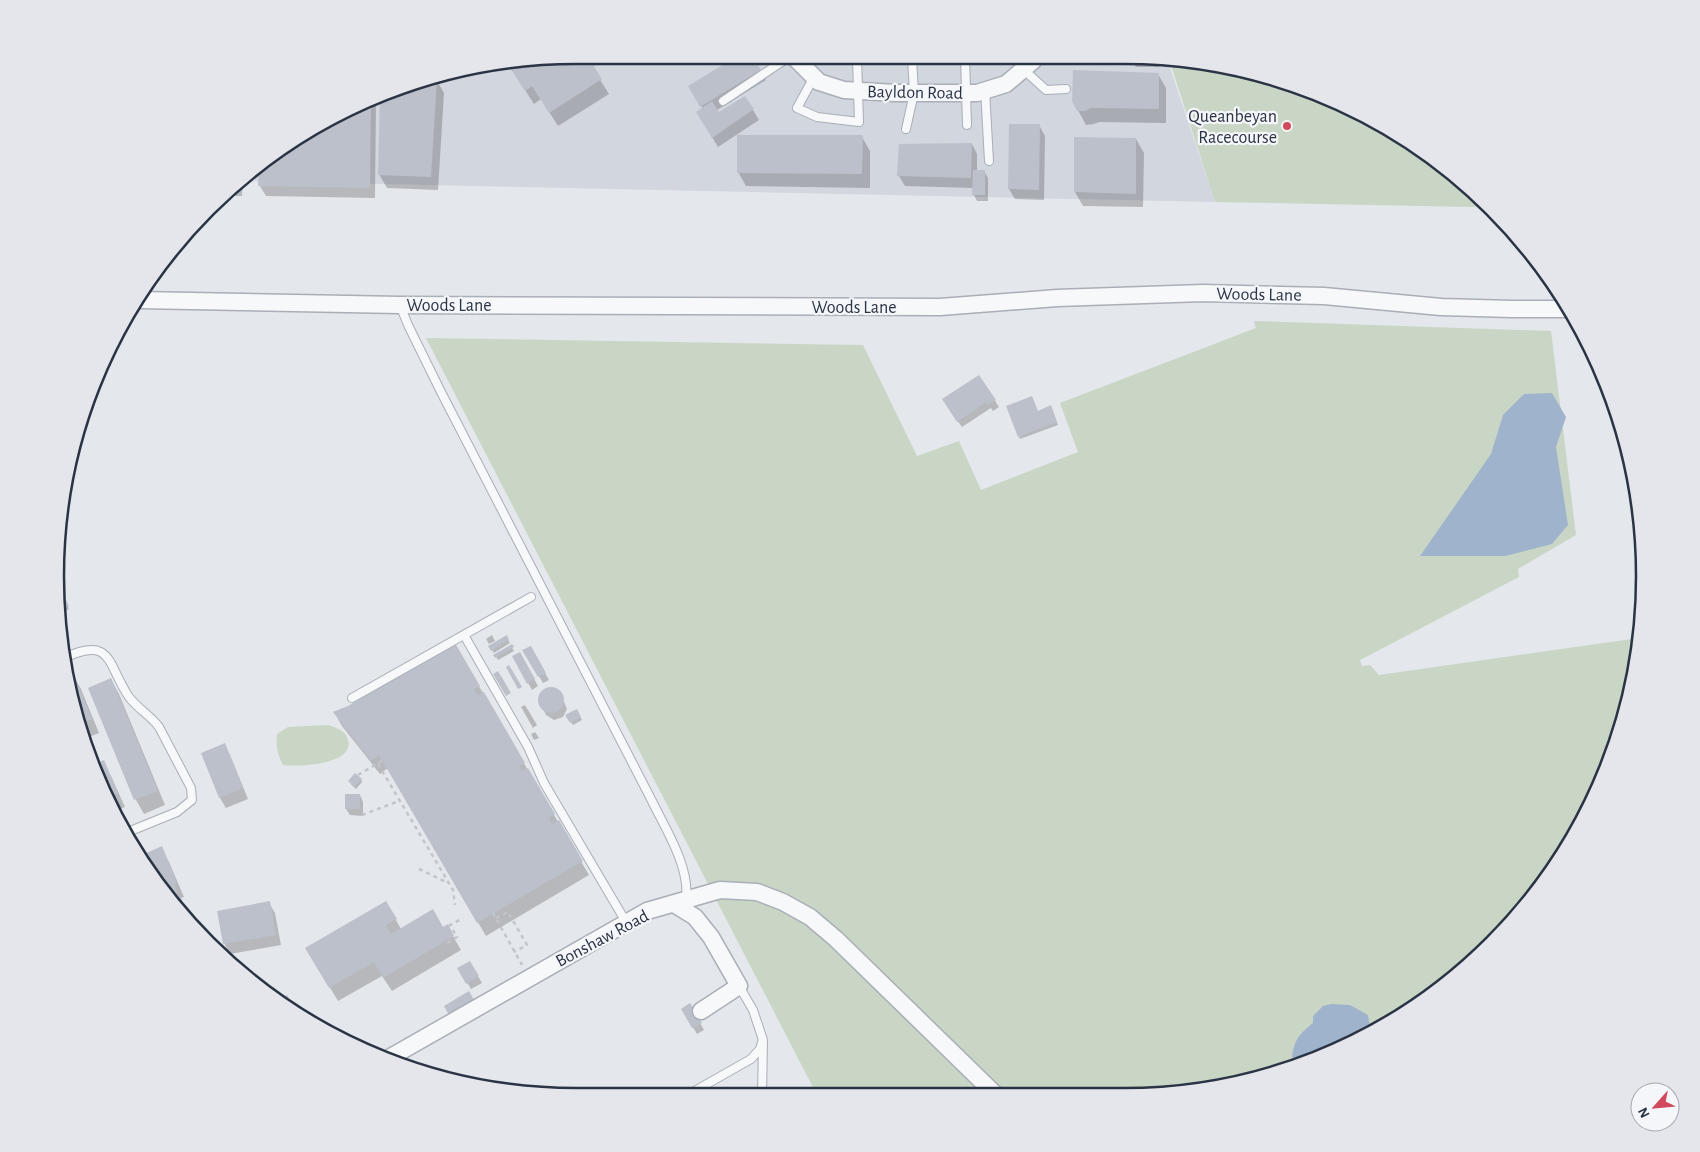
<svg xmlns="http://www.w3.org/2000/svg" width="1700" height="1152" font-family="'Alegreya Sans',sans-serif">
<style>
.built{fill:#d2d6de}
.green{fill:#c9d6c5}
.water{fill:#9fb4cc}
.shadow{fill:#0003}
.building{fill:#bbc0ca}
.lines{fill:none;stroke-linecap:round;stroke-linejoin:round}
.service-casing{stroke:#a9aeb7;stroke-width:10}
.minor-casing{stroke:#a9aeb7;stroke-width:19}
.path{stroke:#c2c5cb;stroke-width:2.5;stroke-dasharray:4 4;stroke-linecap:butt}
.service{stroke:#f7f8fa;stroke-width:8}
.minor{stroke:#f7f8fa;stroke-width:16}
.poi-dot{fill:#d1495b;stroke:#f4f6f9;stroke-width:2}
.labels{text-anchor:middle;stroke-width:4.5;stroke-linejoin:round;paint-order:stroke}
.street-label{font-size:18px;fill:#2b3445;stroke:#f4f6f9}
.poi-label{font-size:18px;fill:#2b3445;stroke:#f4f6f9;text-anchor:end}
.rim{fill:none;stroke:#2b3445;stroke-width:2.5}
</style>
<rect width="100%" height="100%" fill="#e4e7ec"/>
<path class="built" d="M1124,55L1167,59L1215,202L237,181L286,143L409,83L508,59Z"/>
<path class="green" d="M1169,59L1225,65L1355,109L1414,143L1490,205L1471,207L1215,202Z
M1254,321L1551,331L1576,535L1518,569L1519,577L1360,660L1362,666L1370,665L1379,675L1639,638L1635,677L1605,775L1557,865L1493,944L1414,1009L1324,1057L1226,1087L1124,1097H818L426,338L863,345L917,456L959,441L981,490L1078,452L1060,403L1256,328Z
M328,725C337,728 345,730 348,740C355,765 298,767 283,765C277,755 276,746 277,734L288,727Z"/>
<path class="water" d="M1552,393L1566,417L1556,447L1568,525L1552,544L1505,556H1420L1491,454L1503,415L1524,394Z
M1331,1004L1350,1005L1368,1015L1371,1032L1324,1057L1304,1063L1292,1057C1294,1040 1300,1033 1313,1023V1016L1323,1006Z"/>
<path class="shadow" d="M1090,55H1125V63L1094,64Z
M1007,56V58L996,57L995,65L979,64L975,58L827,61L824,57Z
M1132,56L1159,58V67H1136L1132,61Z
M737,58H752L766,80L717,110L719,114L753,110L759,120L718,147L698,113L703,109L690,87Z
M604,59L592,67L609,94L558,126L541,99L534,104L506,60Z
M1158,74L1166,88V123L1099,122L1094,124L1086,125L1073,101Z
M422,79H436L444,93L438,190L387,188L379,174L381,96L409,83Z
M376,99L375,198L266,196L260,186V166H257L286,143Z
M1039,125L1045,136L1044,200L1015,199L1009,189Z
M862,137L870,151V188L746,186L738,172Z
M1136,139L1144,153L1143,207L1083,206L1075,192Z
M972,144L977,154V171H984L988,178V201H977L974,195V188L905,186L899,176Z
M243,177L242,196H222L232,184Z
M979,376L999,407L993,411L991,408L962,427L947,406Z
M1052,410L1058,425L1020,439L1019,437Z
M64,597L69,609L61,613L60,598Z
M492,635L495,641L489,644L486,639Z
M506,637L510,643L494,653L490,647Z
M455,645L589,875L486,936L388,768L380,774L342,726L334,712L348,707Z
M511,646L514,651L498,660L495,655Z
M530,647L549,680L543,683L524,651Z
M520,654L538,686L532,690L514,657Z
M73,675L81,689L99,733L84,739L65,679Z
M111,680L119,694L165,805L144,814L136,800L89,689Z
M551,688L560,692L567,709L563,717L554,720L546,715L539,699L543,691Z
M525,705L537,725L533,728L521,707Z
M576,710L582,720L573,725L567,715Z
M535,732L539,738L534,740L531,734Z
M224,745L230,755L248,799L226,808L220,798L202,754Z
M103,762L111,776L125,807L113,812L92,767Z
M361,779L362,782L356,789L351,784Z
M360,795L363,802V816L350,815L346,809Z
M161,848L169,862L184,897L181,898L185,908L181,910L140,857Z
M386,902L401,929H442L447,926L461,950L392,991L382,976L338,1001L307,949Z
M269,903L275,913L281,945L230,954L224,943Z
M470,963L482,983L471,989L459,969Z
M690,1005L704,1030L697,1034L683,1010Z"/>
<path class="building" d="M1089,55H1122V57L1089,58Z
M1131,56L1156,58V60L1131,61Z
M734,58H754L761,70L700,107L688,86Z
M589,59L602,79L549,113L532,86L525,91L505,60Z
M1073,70L1159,73V109L1091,108L1085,111H1077L1072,101Z
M428,78H437L431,177L378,175L380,97L409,83Z
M745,96L754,109L712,138L696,112L712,101L719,112Z
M371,101L370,188L258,186L259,164L286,143Z
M1009,124H1040L1039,190L1008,189Z
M737,135H863L862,174L737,173Z
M1074,137L1136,138V194L1074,192Z
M972,143L971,178L897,176L899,144Z
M973,170H985V195H972Z
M979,375L996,400L988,405L986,402L957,422L942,399Z
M1032,396L1038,411L1051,405L1057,422L1018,437L1006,406Z
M64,595L69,606L61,610L60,597Z
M507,635L509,640L491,651L488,646Z
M455,643L480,686L474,690L478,695L484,692L525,763L519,766L522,771L528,768L555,814L549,818L552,824L559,820L583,861L477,923L379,755L371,761L333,712L348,706Z
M512,644L514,647L495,658L493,655Z
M531,646L546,673L538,677L522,650Z
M520,652L535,679L527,684L512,656Z
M509,665L522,687L518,689L506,667Z
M498,671L511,693L506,696L493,674Z
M73,674L92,719L79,724L65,678Z
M111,678L158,791L134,800L88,688Z
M538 700a13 13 0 1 1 26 0a13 13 0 1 1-26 0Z
M577,709L581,717L570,723L565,715Z
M225,743L243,788L219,798L201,753Z
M104,760L118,793L106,798L92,765Z
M355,773L362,779L354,787L348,781Z
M345,794H360V809H345Z
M162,846L177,883L174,884L178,894L171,897L140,856Z
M270,901L276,935L223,944L217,911Z
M386,901L397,919L386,925L391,934L433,909L443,927L448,924L454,936L383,978L374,962L329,988L305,948Z
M470,961L479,976L466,984L457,968Z
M274,987L280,999L287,995L293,1006L289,1008L264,993Z
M469,991L474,1000L449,1015L444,1006Z
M690,1003L702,1023L692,1028L681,1009Z"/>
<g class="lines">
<g class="service-casing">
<path id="service" d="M965,56L967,125
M1023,69L1046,90L1066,89
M814,77L797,108L817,117L859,122L857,58
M985,90L989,161
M723,101L789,57
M906,129L914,93L912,58
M400,305L408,325L441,392L652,801C666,830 690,867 686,899
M464,635L528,747L544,783L626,922
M64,658C113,635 107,665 129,697C138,709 150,715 159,727L191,788L192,800L177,812L123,834
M352,698L531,597
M739,986L753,1010L763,1040L762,1097
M684,1097L751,1059L760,1049L762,1042"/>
</g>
<g class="minor-casing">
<path id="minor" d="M794,57L819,82L844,90L896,93H977L1006,84L1033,61L1034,56
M139,300L400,305L940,307L1057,298L1203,293L1324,296L1441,307L1512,309H1569
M674,904L695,917L711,937L739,986L701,1011
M389,1058L647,911L720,890L757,892L783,902L810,917L836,939L998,1097"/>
</g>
<path class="path" d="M378,764L453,890L455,905
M358,775L382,761
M362,815L399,801
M419,869L448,883
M493,913L522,965
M496,918L508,912L527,945L514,952
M447,943L457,937L450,925L463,918"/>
<use href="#service" class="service"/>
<use href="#minor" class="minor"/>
</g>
<circle class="poi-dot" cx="1287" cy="126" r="5"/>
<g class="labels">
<g class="street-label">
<text transform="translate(915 92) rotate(1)" y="6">Bayldon Road</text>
<text transform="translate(1259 294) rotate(1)" y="6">Woods Lane</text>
<text x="449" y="311">Woods Lane</text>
<text x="854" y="313">Woods Lane</text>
<text transform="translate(602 938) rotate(-28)" y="6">Bonshaw Road</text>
</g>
<g class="poi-label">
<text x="1277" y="122">Queanbeyan<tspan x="1277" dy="21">Racecourse</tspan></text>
</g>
</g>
<path d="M0 0H1700V1152H0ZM576 64H1124A512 512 0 0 1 1636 576V576A512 512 0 0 1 1124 1088H576A512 512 0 0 1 64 576V576A512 512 0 0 1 576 64Z" fill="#e4e6eb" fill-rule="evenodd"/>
<path class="rim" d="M576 64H1124A512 512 0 0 1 1636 576V576A512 512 0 0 1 1124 1088H576A512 512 0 0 1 64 576V576A512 512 0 0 1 576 64Z"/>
<g transform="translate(1655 1107) rotate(243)"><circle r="24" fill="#f4f6f9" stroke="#a4a8b1"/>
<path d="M0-4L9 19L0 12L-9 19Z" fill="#d1495b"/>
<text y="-8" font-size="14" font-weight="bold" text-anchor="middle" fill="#2b3445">N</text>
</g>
</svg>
